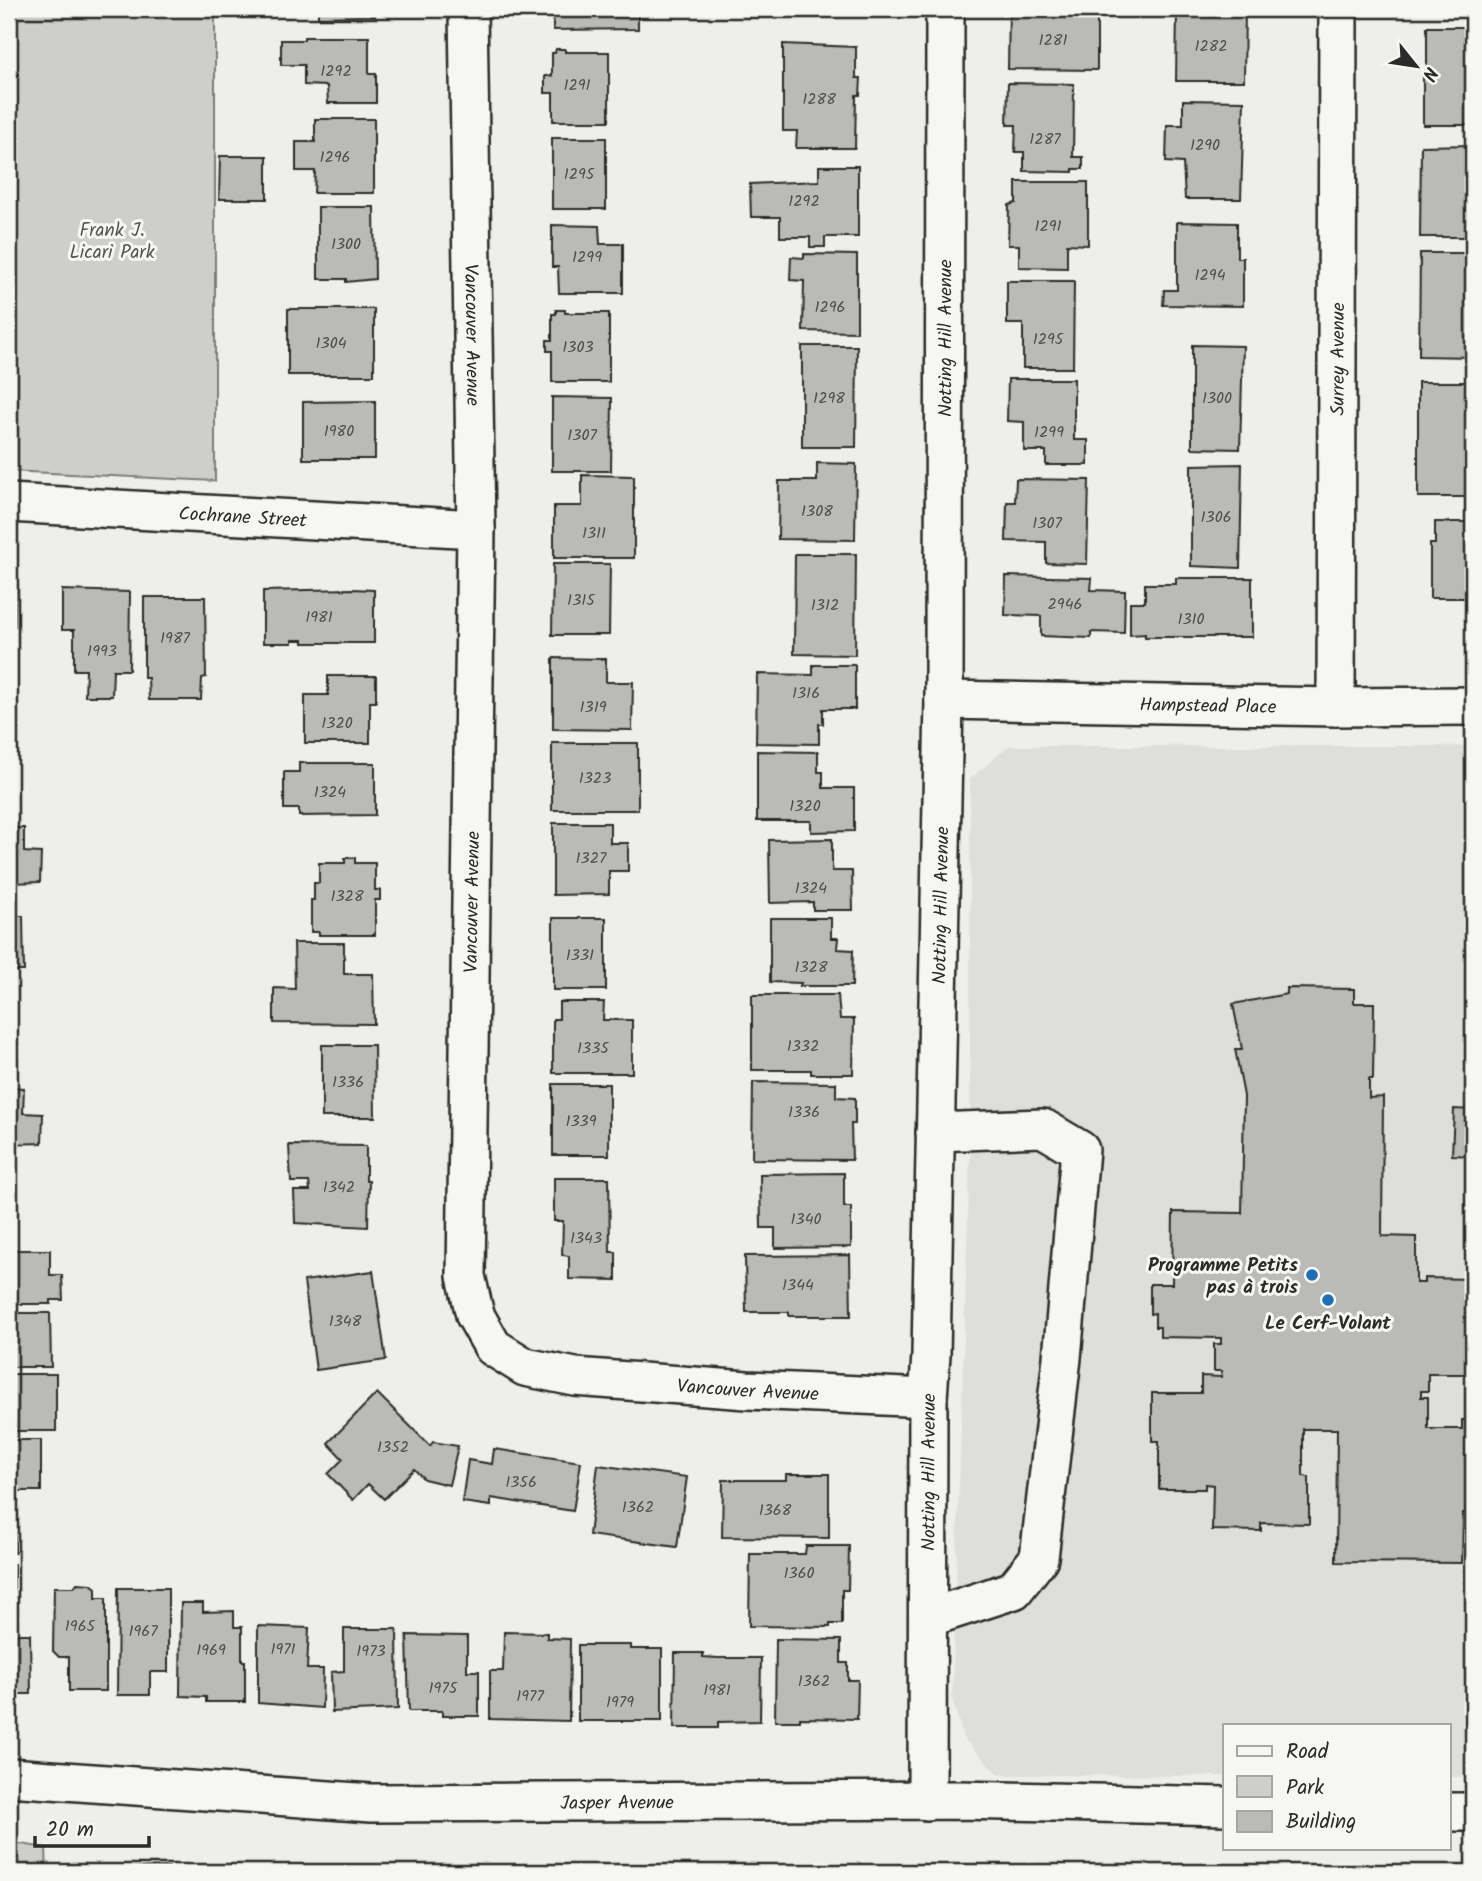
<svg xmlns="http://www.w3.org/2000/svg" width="1482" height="1881" font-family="Kalam,sans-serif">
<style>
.built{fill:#dededb}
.green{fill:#cececa;stroke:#7c7c7a;stroke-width:2}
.building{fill:#babab7;stroke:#2b2b2b;stroke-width:2}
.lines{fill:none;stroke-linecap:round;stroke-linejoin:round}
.minor-casing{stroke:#2b2b2b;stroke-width:42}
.minor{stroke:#f6f6f2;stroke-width:37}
.poi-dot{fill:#1f6fb2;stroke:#f6f6f2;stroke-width:2.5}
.labels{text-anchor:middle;stroke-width:6;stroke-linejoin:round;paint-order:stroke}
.number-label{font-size:16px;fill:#4f4f4e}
.park-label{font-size:19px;fill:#545453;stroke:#f6f6f2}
.street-label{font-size:19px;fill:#2b2b2b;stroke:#f6f6f2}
.poi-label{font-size:19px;font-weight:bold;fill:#2b2b2b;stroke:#f6f6f2;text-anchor:end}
</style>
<rect width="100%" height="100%" fill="#eeeeea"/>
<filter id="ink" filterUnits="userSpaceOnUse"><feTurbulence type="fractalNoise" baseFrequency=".0143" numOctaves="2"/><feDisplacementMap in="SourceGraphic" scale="14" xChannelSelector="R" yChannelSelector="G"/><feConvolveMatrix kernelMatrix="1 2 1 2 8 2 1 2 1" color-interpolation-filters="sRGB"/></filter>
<g filter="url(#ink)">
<path class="built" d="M1009,746H1473V1777H1449V1725H1225V1776L999,1775L963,1738L952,1697L970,1158V779Z"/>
<path class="green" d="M9,9H215V481L9,471Z
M9,1842L46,1848L47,1872H9Z"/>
<path class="building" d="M318,9H375V16L318,17Z
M553,9H638V29L553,30Z
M1009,9H1097V70L1008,69Z
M1177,9H1245L1244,81H1176Z
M1427,27H1473V125H1423V71H1427Z
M304,37H369V74H376V103H328L327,86L304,85V65H281V40H304Z
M783,44L856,47V78H861L860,95H856L855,148H796L797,131H783Z
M556,49H565V52H609V121H553V93H545V76H552V53H555Z
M1008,83L1074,84L1073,157H1083V169H1073V172L1024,171V152H1015L1016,125H1007Z
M1183,100L1244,101L1241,199H1185L1183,163L1166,162L1167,125H1183Z
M315,119H374V193H314L315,171H296V142H315Z
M552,138H606V209H552Z
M1473,145V237H1420L1421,146Z
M220,156H267V199H219Z
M819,166H858V237H825V247H810V237H780V217H751L750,184L819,181Z
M1016,182H1088V245L1067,244V268L1019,267V245H1008L1009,205L1016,203Z
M318,207H374L375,279L346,282V279H318Z
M1177,222L1237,223V258H1243V306L1163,305L1164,290H1177Z
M552,225L599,226L600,244H623V293H559L558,267H552Z
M1420,253H1473V357L1419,356Z
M804,254L857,255V332L803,331L804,281L790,280L791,257L804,258Z
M1007,281H1074L1073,368H1023V324H1007Z
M288,309H374V375H288Z
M556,310H565V313H609V382H552V351H547V340H552V314H556Z
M1192,345L1243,346L1240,449L1192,448Z
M802,346H857L856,447H802Z
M1008,379H1074V440H1088V465H1046V451H1024V422L1007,421Z
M1418,382H1473V497H1418Z
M552,397L612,398L611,471H552Z
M375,401V459H303V402Z
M817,463L856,464L855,540L778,539L779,481H817Z
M1242,464L1240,568L1191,566V465Z
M582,475L634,476V558H554V506H582Z
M1016,479L1089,480L1087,564L1046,563V542L1006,541L1007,502H1015Z
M1435,522H1473V598H1430V544H1435Z
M795,554H856L855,655L794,654Z
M553,564H610L609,635H552Z
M9,570H16L15,626H9Z
M1006,576L1092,578L1091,590L1125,591L1124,633L1091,632V638L1041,636V616L1005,615Z
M1176,578H1252V637H1145V634L1130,635V602H1145V584H1176Z
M352,589L374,590V643H303V640H292V643H263V591Z
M62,590L130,592L129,670H113L112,696H85L86,670H74V630H62Z
M144,597H205L206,677L202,678L201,700H149L148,678H144Z
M553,658L606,659V682H633L632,730L553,729Z
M813,665H855V709H823V724H819V744L756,743L757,674L813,675Z
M328,676H376V702H370V743H305V695H328Z
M552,743H638V810H552Z
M757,751L818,752V772H823V788H854V831L811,832V821H757Z
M299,763H375V815L299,816V809H284V772H299Z
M553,823H610V843H628V871H609V894L553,895Z
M9,828H24V852L41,853L40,882L9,883Z
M832,839V871H852L853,910H813V902L770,903L769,840Z
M345,858H355V863H375V890H380V900H375V935H319V932H311V900H314V883H319V863H345Z
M9,916H23L24,971H9Z
M553,918H606V990H553Z
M770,918H831V938H838L837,949L853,950L852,986H800L801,983L770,982Z
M294,943H344V974H373L374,1024L274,1023V988L295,989Z
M1287,988L1354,989V1003H1374L1373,1079H1369V1098L1383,1097L1382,1236L1416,1237V1283H1424V1278L1471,1279L1473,1374H1428V1391H1421V1397H1428V1429H1462V1420H1473V1513H1463L1462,1563L1336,1562L1337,1429H1303V1476L1309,1477V1524L1261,1523V1531L1212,1530L1213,1485L1205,1484V1489H1159V1441H1152V1393H1201V1376L1221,1377L1222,1371H1214V1344H1221V1338L1160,1337V1327H1155V1313L1150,1314V1284H1172L1173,1212L1242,1213L1244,1096L1235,1049H1242L1233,1004L1287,994Z
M752,995H838L840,1019H854L853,1074H811V1070H752Z
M559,1002H604L603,1020H632V1073H553V1019H559Z
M322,1045H374L375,1117H322Z
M753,1082L836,1083V1097L855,1098V1124H851L852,1160L752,1159Z
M553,1084H609V1155H553Z
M9,1087L24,1088L23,1113L43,1114L42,1143L9,1144Z
M1454,1109L1473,1110V1156L1452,1155Z
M289,1145L366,1146V1181H369L368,1227L295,1223L294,1191H310L309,1182H291Z
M844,1173V1207H851V1247L775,1248V1228H761L760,1174Z
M554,1178H609L610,1252H616V1280L569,1279V1256L562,1255L563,1221H554Z
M9,1250H50V1275H62L63,1300H51V1304H9Z
M850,1255L851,1316H789V1312H746L745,1256Z
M373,1271L386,1360L316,1370L304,1281Z
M9,1313H50L51,1367H9Z
M9,1374H56V1431H9Z
M377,1393L430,1446L433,1442L458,1446L449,1485L424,1479L414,1469L384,1499L368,1484L353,1500L328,1474L343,1459L328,1443Z
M9,1440H41V1491H9Z
M494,1449L581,1462L573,1511L491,1498V1506L462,1502L468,1460L492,1464Z
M598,1465L687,1477L677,1547L589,1535Z
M786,1474H829V1538L722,1537L723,1480H786Z
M9,1501H15V1553H9Z
M806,1546H849L848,1590H842V1624H830V1627L749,1626L750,1554H805Z
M9,1564H14V1617H9Z
M77,1583L91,1584L96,1588V1598H106V1691H69V1657H59L53,1651L54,1587H74Z
M118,1588H168V1672H150V1695H117Z
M181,1603H203V1612L234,1611V1627H242V1661H245V1702H206V1697L180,1696Z
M258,1626L309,1628L307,1669H323L322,1708L258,1703Z
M344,1629H397L398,1709L332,1712L331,1672L344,1671Z
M504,1632L547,1633V1638L570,1639L569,1721L490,1719V1671H503Z
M9,1634H30L31,1694H9Z
M407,1635L467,1636V1671H479V1716H442V1711H409Z
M776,1639L841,1640V1663H848V1680H858L857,1719L800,1718V1721H775Z
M578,1645H631V1649H662V1721H578Z
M675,1653H703V1657L718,1658H761L760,1721L718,1722V1728H674Z
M121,1866V1872H83V1867Z
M169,1867V1872H130V1868Z"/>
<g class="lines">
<g class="minor-casing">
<g id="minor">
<path id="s1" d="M468,9L476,529L466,1276L475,1315L493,1347L525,1367L575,1377L747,1390L928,1398"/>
<path id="s2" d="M9,503L476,529"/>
<path id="s3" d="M944,700L1336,707L1473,706"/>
<path id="s4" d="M1336,707L1338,9"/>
<path d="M928,1618L1014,1590L1039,1558L1062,1358L1080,1150L1043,1128L935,1132"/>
<path id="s5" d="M9,1777L371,1803L959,1800L1225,1806"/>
<path id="s6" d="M927,1801L928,1398L931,1355L944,700L945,9"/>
<path d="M1449,1812H1473"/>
</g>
</g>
<use href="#minor" class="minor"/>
</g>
</g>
<g class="poi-dot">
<circle cx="1312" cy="1275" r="7"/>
<circle cx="1328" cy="1300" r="7"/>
</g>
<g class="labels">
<g class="number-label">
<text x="1053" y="45">1281</text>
<text x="1211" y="51">1282</text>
<text x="336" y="76">1292</text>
<text x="577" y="90">1291</text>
<text x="819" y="104">1288</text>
<text x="1045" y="144">1287</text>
<text x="1205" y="150">1290</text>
<text x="335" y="162">1296</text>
<text x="579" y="179">1295</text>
<text x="804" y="206">1292</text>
<text x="1048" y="231">1291</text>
<text x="346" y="249">1300</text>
<text x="587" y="262">1299</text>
<text x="1210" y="280">1294</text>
<text x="830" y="312">1296</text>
<text x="1048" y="344">1295</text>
<text x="331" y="348">1304</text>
<text x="578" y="352">1303</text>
<text x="829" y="403">1298</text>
<text x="1217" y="403">1300</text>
<text x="339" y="436">1980</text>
<text x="1049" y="437">1299</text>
<text x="582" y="440">1307</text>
<text x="817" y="516">1308</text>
<text x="1216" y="522">1306</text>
<text x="1047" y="528">1307</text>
<text x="594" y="538">1311</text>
<text x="581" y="605">1315</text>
<text x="1065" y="609">2946</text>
<text x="825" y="610">1312</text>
<text x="319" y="622">1981</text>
<text x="1191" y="624">1310</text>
<text x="175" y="643">1987</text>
<text x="102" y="656">1993</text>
<text x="806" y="698">1316</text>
<text x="593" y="712">1319</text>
<text x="337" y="728">1320</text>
<text x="595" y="783">1323</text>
<text x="330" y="797">1324</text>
<text x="805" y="811">1320</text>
<text x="591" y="863">1327</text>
<text x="811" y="893">1324</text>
<text x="347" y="901">1328</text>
<text x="580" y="960">1331</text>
<text x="811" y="972">1328</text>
<text x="803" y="1051">1332</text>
<text x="593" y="1053">1335</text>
<text x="348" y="1087">1336</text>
<text x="804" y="1117">1336</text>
<text x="581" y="1126">1339</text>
<text x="339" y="1192">1342</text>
<text x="806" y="1224">1340</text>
<text x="586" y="1243">1343</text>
<text x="798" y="1290">1344</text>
<text x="345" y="1326">1348</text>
<text x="393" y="1452">1352</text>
<text x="521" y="1487">1356</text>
<text x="638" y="1512">1362</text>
<text x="775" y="1515">1368</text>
<text x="799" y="1578">1360</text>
<text x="80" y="1631">1965</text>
<text x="143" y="1636">1967</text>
<text x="283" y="1654">1971</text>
<text x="211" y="1655">1969</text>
<text x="371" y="1656">1973</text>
<text x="814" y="1686">1362</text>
<text x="443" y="1693">1975</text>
<text x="717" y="1695">1981</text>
<text x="530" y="1701">1977</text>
<text x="620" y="1707">1979</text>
</g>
<g class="park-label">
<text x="112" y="236">Frank J.<tspan x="112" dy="22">Licari Park</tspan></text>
</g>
<g class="street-label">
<text dy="7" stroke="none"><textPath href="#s1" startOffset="326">Vancouver Avenue</textPath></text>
<text dy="7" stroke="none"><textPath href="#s6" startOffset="1463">Notting Hill Avenue</textPath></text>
<text dy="7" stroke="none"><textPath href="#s4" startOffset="348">Surrey Avenue</textPath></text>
<text dy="7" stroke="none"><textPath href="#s2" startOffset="234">Cochrane Street</textPath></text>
<text dy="7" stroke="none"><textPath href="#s3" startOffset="264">Hampstead Place</textPath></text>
<text transform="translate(471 902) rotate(-89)" y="7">Vancouver Avenue</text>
<text dy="7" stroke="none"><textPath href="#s6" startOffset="896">Notting Hill Avenue</textPath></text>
<text dy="7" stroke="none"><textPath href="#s1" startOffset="1606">Vancouver Avenue</textPath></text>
<text dy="7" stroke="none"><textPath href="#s6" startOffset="329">Notting Hill Avenue</textPath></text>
<text dy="7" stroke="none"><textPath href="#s5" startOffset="609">Jasper Avenue</textPath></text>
</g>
<g class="poi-label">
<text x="1298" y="1271">Programme Petits<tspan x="1298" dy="22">pas à trois</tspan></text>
<text x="1328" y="1329" text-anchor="middle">Le Cerf-Volant</text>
</g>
</g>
<rect width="1482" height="1881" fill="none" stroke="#f6f6f2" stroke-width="35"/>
<rect x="18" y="18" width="1447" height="1846" fill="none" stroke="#2b2b2b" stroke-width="2.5" filter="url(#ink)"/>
<rect x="1223" y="1724" width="228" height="126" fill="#f6f6f2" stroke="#a5a5a2" stroke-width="2"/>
<rect x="1237" y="1746" width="35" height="10" fill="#f6f6f2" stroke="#a5a5a2" stroke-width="2"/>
<text x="1286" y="1758" font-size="21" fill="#2b2b2b">Road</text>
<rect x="1237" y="1776" width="35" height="21" fill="#cececa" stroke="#a5a5a2" stroke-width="2"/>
<text x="1286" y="1794" font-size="21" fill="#2b2b2b">Park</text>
<rect x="1237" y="1811" width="35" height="21" fill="#babab7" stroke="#a5a5a2" stroke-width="2"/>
<text x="1286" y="1828" font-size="21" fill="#2b2b2b">Building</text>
<g transform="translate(1416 66) rotate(120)" stroke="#f6f6f2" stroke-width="5" paint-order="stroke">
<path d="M0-5L12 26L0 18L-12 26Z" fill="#2b2b2b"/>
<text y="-10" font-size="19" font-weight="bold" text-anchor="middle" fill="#2b2b2b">N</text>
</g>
<path d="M35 1836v10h114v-10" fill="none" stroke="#2b2b2b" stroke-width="3.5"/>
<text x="46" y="1836" font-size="21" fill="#2b2b2b" stroke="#f6f6f2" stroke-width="5" paint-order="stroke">20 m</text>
</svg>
